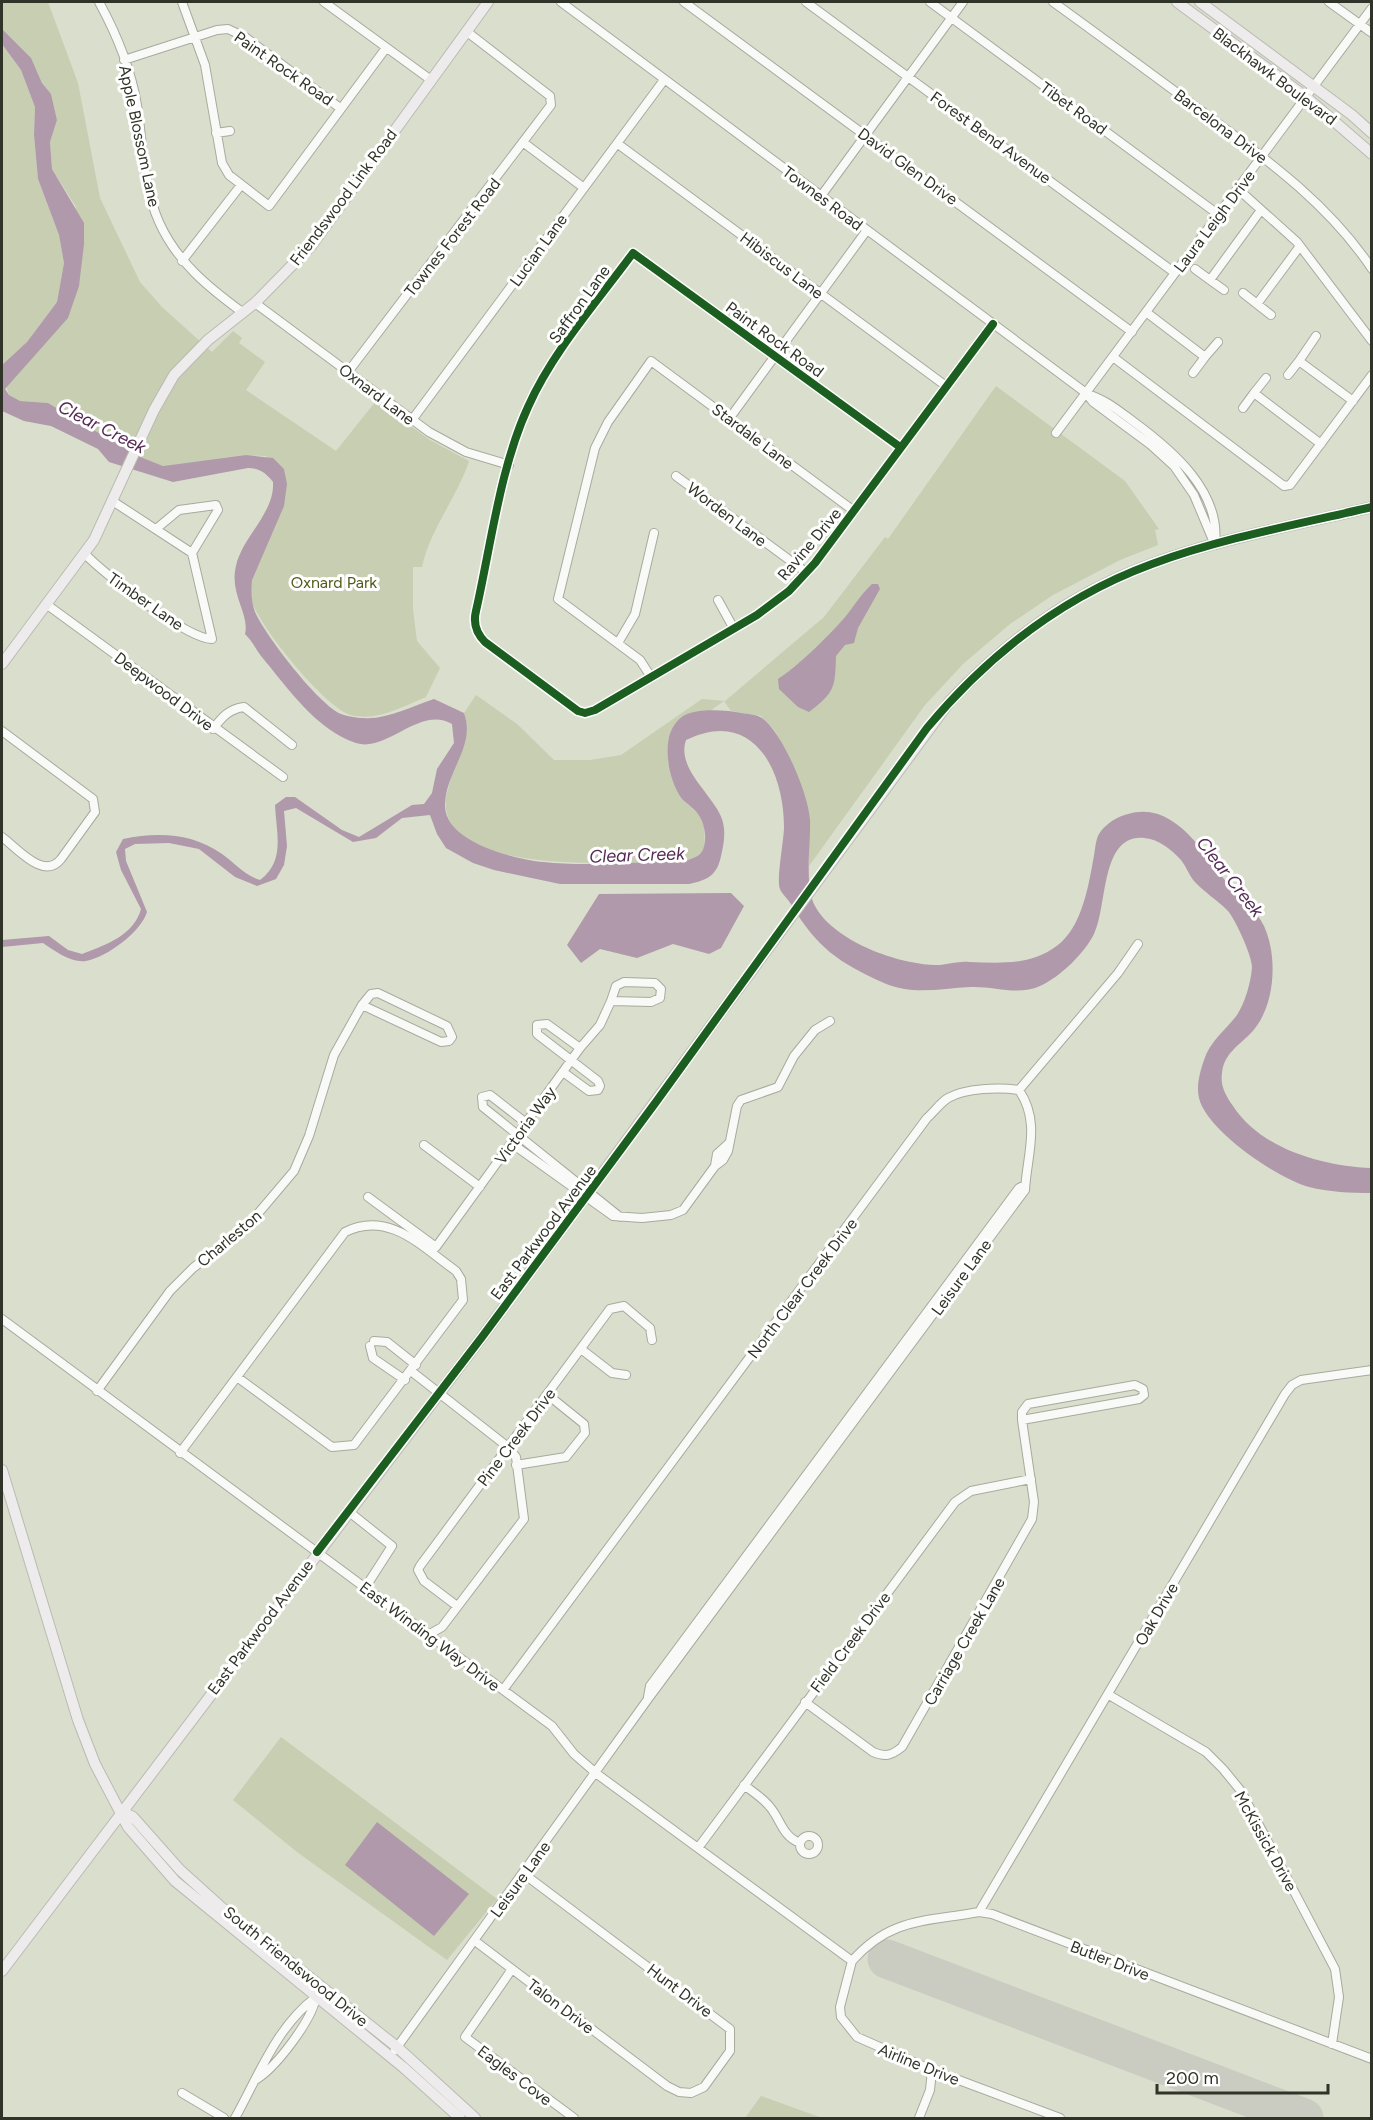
<svg xmlns="http://www.w3.org/2000/svg" width="1373" height="2120" font-family="Figtree,sans-serif">
<style>
.green{fill:#c7ceb2}
.water{fill:#af99aa}
.lines{fill:none;stroke-linecap:round;stroke-linejoin:round}
.runway{stroke:#caccc2;stroke-width:39}
.minor-casing{stroke:#a7aa9d;stroke-width:10}
.major-casing{stroke:#b9bbb2;stroke-width:12}
.minor{stroke:#f9faf8;stroke-width:8}
.major{stroke:#eeebec;stroke-width:10}
.cycleway-casing{stroke:#fff;stroke-width:11}
.cycleway{stroke:#1b5e20;stroke-width:8}
.labels{text-anchor:middle;stroke-width:6;stroke-linejoin:round;paint-order:stroke}
.street-label{font-size:16px;fill:#303327;stroke:#fff}
.park-label{font-size:16px;fill:#515c1b;stroke:#fff}
.water-label{font-size:18px;font-style:italic;fill:#552954;stroke:#fff}
</style>
<rect width="100%" height="100%" fill="#dadecd"/>
<path class="green" d="M2,2H48L78,83L100,198L140,282L162,307L212,352L233,331L242,338L239,343L265,362L246,390L336,451L376,401L430,440L469,461C457,498 430,529 422,567H413V609L417,641L440,668L426,697C404,706 376,722 351,715C324,707 255,622 249,594C248,590 250,584 250,581C258,541 293,511 284,469L266,456L246,455L163,466L138,456L48,403L20,401L9,395L6,385L68,318L76,207L52,169L50,142L57,120L51,94L42,83L37,71L2,29Z
M2,44L21,70L35,107L34,135L38,179L59,235L64,263L57,302L27,342L2,365Z
M996,386L1125,481L1159,529L1155,530L1158,545L1120,560L1053,595L1010,624L963,664L925,705L809,866V811L786,753L775,731L761,716L731,711L724,701L710,711L688,714L668,762L681,798L699,814L704,827L705,846L699,856L681,862C631,861 436,880 446,797L466,720L464,713L476,695L517,724L554,760H590L621,755L702,699L725,701L824,617L885,537L888,539Z
M281,1737L497,1899L447,1960L297,1852L233,1800Z
M761,2096L822,2118H745Z"/>
<path class="water" d="M2,29L31,58L42,83L51,94L57,120L50,142L52,169L84,223V244L79,286L68,318L5,389L9,395L20,401L48,403L138,456L163,466L246,455L273,458L284,469L287,484L284,506L252,580C251,591 251,601 255,612C265,635 318,704 341,714C346,716 357,718 363,718C387,720 412,706 434,699L464,713C476,746 446,771 445,804C443,842 514,859 543,862C589,867 635,861 681,862C687,860 696,858 700,854C709,844 705,823 698,814C694,808 687,804 682,799C670,782 665,757 669,737C671,729 677,719 685,715C700,708 726,710 742,713C749,714 757,715 762,718C783,733 809,796 810,820C811,843 804,886 815,906C834,942 902,966 940,965C950,964 959,961 969,962C1000,963 1031,966 1058,945C1081,927 1088,889 1093,861C1095,853 1095,841 1099,834C1106,823 1117,817 1128,814C1176,800 1205,856 1231,888C1241,900 1257,911 1264,926C1278,956 1276,1008 1250,1034C1238,1046 1224,1054 1222,1073C1220,1086 1226,1096 1233,1106C1261,1149 1322,1166 1371,1168V1193C1352,1193 1328,1192 1309,1187C1277,1178 1207,1131 1199,1098C1196,1086 1200,1072 1204,1060C1210,1041 1225,1031 1237,1015C1245,1003 1251,982 1252,967C1252,956 1235,918 1227,910C1217,900 1204,892 1194,881C1189,875 1186,866 1181,860C1171,849 1158,839 1144,838C1100,834 1108,906 1094,934C1084,954 1060,977 1040,986C1018,996 994,986 971,987C941,988 914,996 884,983C838,962 817,948 791,904C788,899 782,894 780,889C776,881 784,840 784,827C784,770 753,707 686,740C676,769 713,794 722,819C726,832 724,843 721,856C717,876 707,880 689,884H560L494,870L473,863L446,848L437,834L430,815L402,818L376,838L353,842L296,808L284,811L287,846L284,865L276,879L257,886L235,877L199,849L169,843L135,844L125,849L126,861L147,912C141,932 107,957 86,961C71,963 55,951 43,943L2,947V940L49,936L68,950L82,954C106,945 134,935 141,909L121,870L116,852L123,839C158,832 192,833 222,854C235,863 244,875 260,880C286,861 276,832 275,805L286,797H295L342,830L359,837L412,805L424,804L432,793L437,769L454,743L452,724C420,705 387,753 356,743C316,730 287,687 261,656C256,649 252,641 245,634C250,614 229,594 236,566C242,537 275,513 273,482C266,473 259,468 248,468L173,482L109,462L98,449L51,426L24,421L2,411V365L27,342L57,302L64,263L59,235L38,179L34,135L35,107L21,70L2,44Z
M872,584H878L880,589L858,628L854,643L845,645L836,656C835,688 835,692 809,712L798,707L779,689L778,679C800,664 820,644 838,625C851,612 858,597 872,584Z
M731,893L744,906L721,948L709,954L673,944L637,958L600,949L581,963L567,945L599,894Z
M377,1822L469,1894L434,1936L345,1865Z"/>
<g class="lines">
<path class="runway" d="M887,1959L1304,2118"/>
<g class="minor-casing">
<path id="minor" d="M99,2C116,33 131,70 137,105C143,143 143,186 159,222C177,262 208,287 242,312
M182,2L205,65L222,163L229,175L269,206L386,48
M324,2L431,80
M561,2L1086,393L1093,402L1151,445L1174,466L1194,495L1215,545
M684,2L1132,332
M806,2L1175,273
M930,2L1219,215
M1053,2C1103,38 1153,75 1203,112C1265,158 1329,204 1372,269
M1329,2L1372,33
M124,60L217,30L228,29L245,37L340,108
M216,133L230,131
M524,143L584,188
M618,144L946,386
M1238,189L1297,242L1372,341
M821,196L963,2
M182,261L241,185
M1195,269L1210,280L1261,210
M1210,280L1224,290
M1243,293L1257,304L1300,246
M255,303L429,432L466,452L509,465
M1257,304L1271,315
M1146,312L1205,357L1193,373
M1316,336L1299,361L1353,401
M1113,357L1284,486L1290,485L1372,375
M1205,357L1218,342
M348,372L551,105L550,96L466,31
M1288,375L1299,361
M1266,378L1254,393L1321,444
M1087,394C1105,399 1119,411 1134,422C1172,450 1221,491 1215,544
M1243,408L1254,393
M729,419L867,230
M412,420L664,80
M1056,433L1372,8
M900,447L633,253C597,302 553,351 528,407C500,468 491,545 476,611C473,623 476,633 485,642L578,711L585,713L595,710L757,615L789,591L815,563L993,324
M676,476L807,573
M156,529L179,510L216,505L218,510L192,553
M85,554C104,574 187,639 212,639L192,553L114,502
M718,600L734,629
M46,604L283,777
M618,643L635,614L654,533
M651,677L640,660L558,599L595,448L608,422L651,361L854,511
M213,729C222,717 229,709 244,707L292,745
M2,731L93,799L95,812L61,859C44,881 17,848 2,837
M624,982L655,983L661,989L660,998L651,1002L611,1001L616,986Z
M378,993L447,1026L452,1037L449,1041L441,1042L362,1005L371,994Z
M563,1072L589,1091L598,1090L600,1086L598,1081L537,1034V1025L547,1024L580,1048
M526,1123L490,1095L482,1097L483,1107L620,1217
M511,1143L613,1216L642,1218L671,1215L683,1210L715,1166L723,1160L728,1151L737,1106L741,1100L778,1087L794,1056L815,1030L830,1021
M424,1145L480,1187
M715,1166L717,1154L728,1144
M368,1197L436,1247L580,1048L600,1025L611,1001
M2,1319L552,1726L574,1754L597,1774L852,1961
M374,1341L387,1342L416,1365
M370,1346L373,1358L405,1380
M581,1349L612,1373L626,1375
M411,1371L508,1447L516,1457L524,1519L442,1627L428,1635
M97,1391L170,1291L193,1268L250,1223L294,1171L309,1136L334,1055L362,1005
M180,1453C235,1379 290,1306 345,1232C389,1210 422,1247 456,1271L461,1279L463,1300L354,1445L332,1447L237,1377
M516,1465L566,1457L585,1433L584,1424L548,1395
M348,1511L392,1546L365,1588
M457,1606L424,1581L418,1570L420,1566L610,1309L624,1306L650,1328L652,1340
M503,1690L927,1118C934,1112 940,1103 948,1098C966,1088 999,1087 1019,1090L1118,973L1138,944
M1109,1695L1206,1752L1223,1769L1241,1791L1335,1969L1339,1997L1332,2044
M648,1697L650,1686L1019,1188L1025,1185
M805,1702L873,1752C885,1757 891,1756 902,1747L1032,1519L1034,1502L1022,1420V1412L1028,1404L1135,1385L1143,1389L1144,1395L1139,1399L1022,1420
M744,1785C753,1792 763,1798 770,1807C781,1820 782,1836 800,1843
M800 1845a9 9 0 1 1 18 0a9 9 0 1 1-18 0Z
M698,1848L955,1502L971,1491L1031,1479
M979,1912L1285,1394L1292,1385L1301,1380L1372,1370
M475,1941L667,2086L679,2092L691,2093L704,2087L730,2051V2029L524,1874
M852,1961C891,1917 926,1922 979,1912L992,1914L1372,2059
M852,1961L840,2007L841,2017L857,2037L932,2070L1060,2118
M512,1969L465,2037L574,2118
M395,2050L648,1699L1025,1190C1027,1154 1041,1123 1019,1090
M257,2079C277,2066 312,2020 316,1997
M182,2093L224,2118
M235,2118C258,2077 276,2027 316,1997
M919,2118L930,2090L932,2070"/>
</g>
<g class="major-casing">
<path id="major" d="M1177,2L1306,97L1372,154
M1200,2L1352,115L1372,133
M2,664L94,540L154,410L174,375L208,340L255,303L311,246L488,2
M2,1470L78,1720L95,1764L128,1827L175,1881L403,2067L460,2118
M121,1811L133,1817L180,1870L221,1907L397,2047L475,2118
M2,1971L482,1337L950,701C991,658 1036,620 1089,592C1175,545 1277,530 1372,507"/>
</g>
<use href="#minor" class="minor"/>
<use href="#major" class="major"/>
<g class="cycleway-casing">
<path id="cycleway" d="M900,447L633,253C597,302 553,351 528,407C500,468 491,545 476,611C473,623 476,633 485,642L578,711L585,713L595,710L757,615L789,591L815,563L993,324
M317,1552L482,1337L656,1102L927,728C988,655 1062,597 1152,564C1222,538 1299,524 1372,507"/>
</g>
<use href="#cycleway" class="cycleway"/>
</g>
<g class="labels">
<g class="street-label">
<text transform="translate(284 68) rotate(35)" y="6">Paint Rock Road</text>
<text transform="translate(1275 76) rotate(37)" y="6">Blackhawk Boulevard</text>
<text transform="translate(1074 108) rotate(36)" y="6">Tibet Road</text>
<text transform="translate(1221 126) rotate(37)" y="6">Barcelona Drive</text>
<text transform="translate(140 136) rotate(78)" y="6">Apple Blossom Lane</text>
<text transform="translate(991 137) rotate(36)" y="6">Forest Bend Avenue</text>
<text transform="translate(908 166) rotate(36)" y="6">David Glen Drive</text>
<text transform="translate(343 197) rotate(-53)" y="6">Friendswood Link Road</text>
<text transform="translate(823 198) rotate(37)" y="6">Townes Road</text>
<text transform="translate(1214 221) rotate(-53)" y="6">Laura Leigh Drive</text>
<text transform="translate(452 237) rotate(-52)" y="6">Townes Forest Road</text>
<text transform="translate(538 250) rotate(-54)" y="6">Lucian Lane</text>
<text transform="translate(782 265) rotate(37)" y="6">Hibiscus Lane</text>
<text transform="translate(579 304) rotate(-54)" y="6">Saffron Lane</text>
<text transform="translate(775 339) rotate(36)" y="6">Paint Rock Road</text>
<text transform="translate(377 394) rotate(37)" y="6">Oxnard Lane</text>
<text transform="translate(753 436) rotate(37)" y="6">Stardale Lane</text>
<text transform="translate(727 514) rotate(37)" y="6">Worden Lane</text>
<text transform="translate(809 544) rotate(-50)" y="6">Ravine Drive</text>
<text transform="translate(146 601) rotate(35)" y="6">Timber Lane</text>
<text transform="translate(164 691) rotate(37)" y="6">Deepwood Drive</text>
<text transform="translate(525 1125) rotate(-54)" y="6">Victoria Way</text>
<text transform="translate(543 1232) rotate(-53)" y="6">East Parkwood Avenue</text>
<text transform="translate(229 1238) rotate(-40)" y="6">Charleston</text>
<text transform="translate(961 1277) rotate(-54)" y="6">Leisure Lane</text>
<text transform="translate(802 1288) rotate(-53)" y="6">North Clear Creek Drive</text>
<text transform="translate(516 1437) rotate(-53)" y="6">Pine Creek Drive</text>
<text transform="translate(1156 1614) rotate(-60)" y="6">Oak Drive</text>
<text transform="translate(260 1627) rotate(-53)" y="6">East Parkwood Avenue</text>
<text transform="translate(430 1636) rotate(37)" y="6">East Winding Way Drive</text>
<text transform="translate(964 1641) rotate(-60)" y="6">Carriage Creek Lane</text>
<text transform="translate(850 1642) rotate(-53)" y="6">Field Creek Drive</text>
<text transform="translate(1266 1841) rotate(61)" y="6">McKissick Drive</text>
<text transform="translate(520 1879) rotate(-54)" y="6">Leisure Lane</text>
<text transform="translate(1110 1960) rotate(21)" y="6">Butler Drive</text>
<text transform="translate(296 1966) rotate(39)" y="6">South Friendswood Drive</text>
<text transform="translate(680 1990) rotate(37)" y="6">Hunt Drive</text>
<text transform="translate(561 2006) rotate(37)" y="6">Talon Drive</text>
<text transform="translate(919 2064) rotate(22)" y="6">Airline Drive</text>
<text transform="translate(515 2075) rotate(37)" y="6">Eagles Cove</text>
</g>
<g class="park-label">
<text x="334" y="588">Oxnard Park</text>
</g>
<g class="water-label">
<text transform="translate(102 427) rotate(27)" y="6">Clear Creek</text>
<text transform="translate(637 855) rotate(-2)" y="6">Clear Creek</text>
<text transform="translate(1230 877) rotate(52)" y="6">Clear Creek</text>
</g>
</g>
<rect width="1373" height="2120" fill="none" stroke="#303327" stroke-width="6"/>
<path d="M1157 2084v9h171v-9" fill="none" stroke="#303327" stroke-width="3"/>
<text x="1166" y="2084" font-size="18" fill="#303327" stroke="#ffffff" stroke-width="4.5" paint-order="stroke">200 m</text>
</svg>
